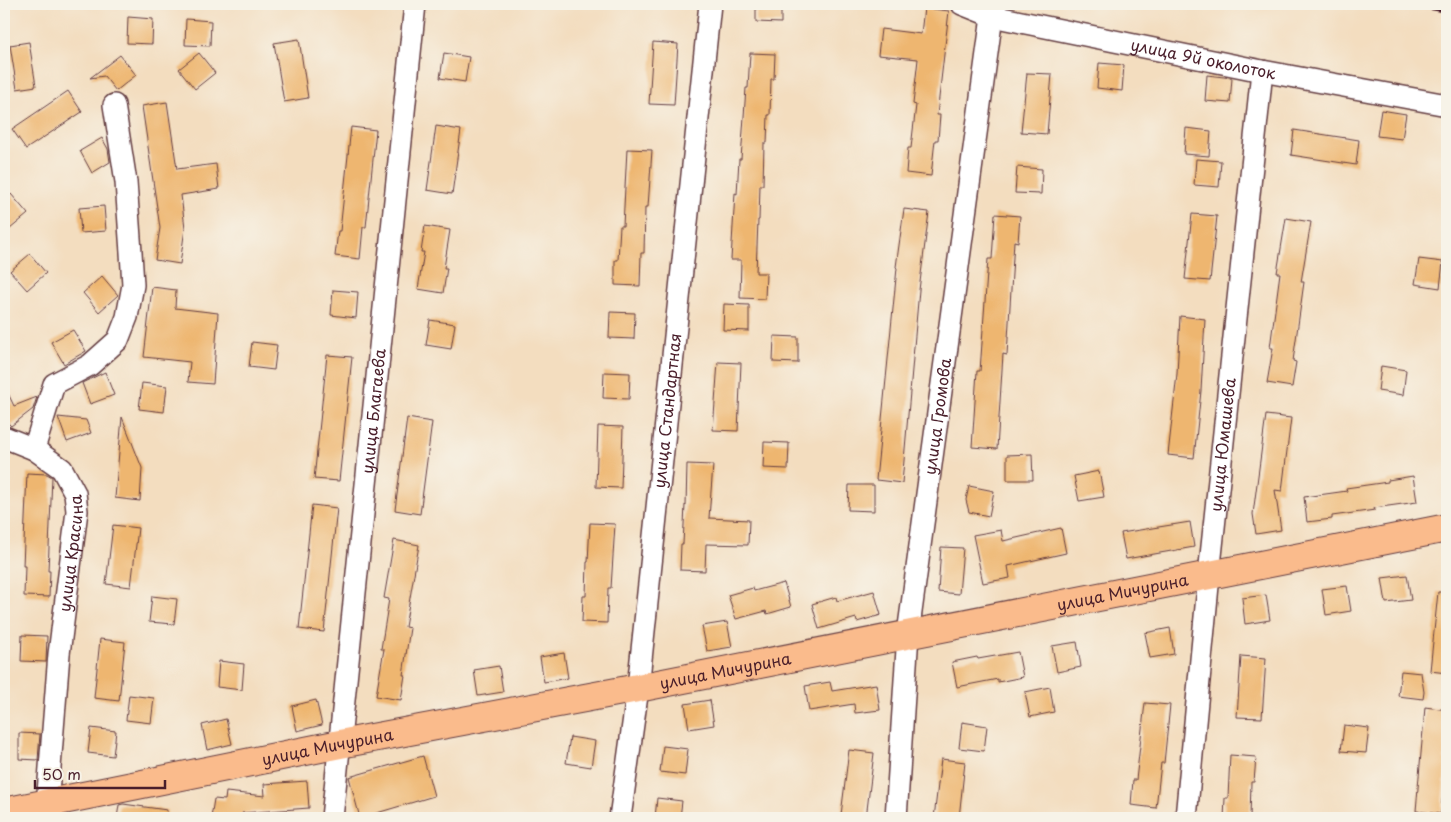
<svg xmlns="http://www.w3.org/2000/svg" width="1451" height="822" font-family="'Playpen Sans',sans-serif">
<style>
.building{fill:#eeb66f}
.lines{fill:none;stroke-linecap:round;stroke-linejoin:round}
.minor-casing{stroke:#633c41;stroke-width:24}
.primary-casing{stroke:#633c41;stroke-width:30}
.minor{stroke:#fff;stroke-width:21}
.primary{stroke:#fabb8c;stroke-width:28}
.rail{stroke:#4a1f2b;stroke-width:4}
.labels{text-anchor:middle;stroke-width:5;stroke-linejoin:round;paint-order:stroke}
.street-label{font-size:16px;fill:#4a1f2b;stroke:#f7f3e8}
</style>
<rect width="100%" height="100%" fill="#f7f3e8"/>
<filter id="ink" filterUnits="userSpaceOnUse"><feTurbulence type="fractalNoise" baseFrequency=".02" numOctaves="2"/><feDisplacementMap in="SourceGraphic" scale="10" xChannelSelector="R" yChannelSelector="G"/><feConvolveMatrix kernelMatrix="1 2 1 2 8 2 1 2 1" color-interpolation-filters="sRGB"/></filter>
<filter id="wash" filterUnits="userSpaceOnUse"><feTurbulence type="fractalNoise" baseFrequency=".0096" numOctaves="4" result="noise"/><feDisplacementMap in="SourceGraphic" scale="20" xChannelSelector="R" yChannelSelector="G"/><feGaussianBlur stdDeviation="1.12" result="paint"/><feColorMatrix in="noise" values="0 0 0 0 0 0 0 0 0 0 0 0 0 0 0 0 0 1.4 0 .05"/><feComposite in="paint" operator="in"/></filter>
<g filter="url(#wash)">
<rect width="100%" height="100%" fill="#f3ddbf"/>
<g id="blocks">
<path class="building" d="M756,4H781V23L756,22Z
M924,8L949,11L937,115H940L938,140H935L931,176L906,173L908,148H911L916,105L913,104L918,59L878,55L881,29L921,34Z
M128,17L153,19L152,44L127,43Z
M186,19L211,21L210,46L185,45Z
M299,39L308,98L284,102L274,43Z
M29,42L36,86L17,89L10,45Z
M653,42L678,44L674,105L649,104Z
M199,53L215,73L195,89L179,69Z
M444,53L469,57L465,82L440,78Z
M750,53L775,54L774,79H771L770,115H768L767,143H764L763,185H760L759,220H758L756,273H766L765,299L740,298L741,260H731L735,193L737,194L739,159H741L746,88H748Z
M120,55L136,75L116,91L104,76L90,78Z
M1099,63L1124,65L1122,91L1097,88Z
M1027,73L1052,74L1047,134L1021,132Z
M1207,75L1232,78L1230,103L1205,101Z
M68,91L82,112L26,149L12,129Z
M167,102L177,169L216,164L219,189L181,195L185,228L180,264L155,260L160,228L142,106Z
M1381,110L1406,114L1402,139L1377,136Z
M436,126L461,130L452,194L427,190Z
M351,127L376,130L366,227H363L360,259L335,256L338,231H340Z
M1186,128L1211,131L1209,156L1184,154Z
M1294,130L1359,140L1356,165L1291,155Z
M102,138L108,149L110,162L92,173L80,151Z
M627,149L652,150L648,207H645L644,253H641L640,286L615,285V260H618L620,226H623Z
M1196,159L1221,161L1219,187L1194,185Z
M1017,167L1042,169L1041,194L1015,193Z
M11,194L28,214L4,234V201Z
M104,206L106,231L81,233L79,208Z
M904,209L929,212L919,290L902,483L876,480L897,268L896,267Z
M995,214L1020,216L1018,242L1014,241L1007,355L1003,354L997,449L972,447L977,371H980L988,259H992Z
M1192,214L1217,216L1210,281L1185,279Z
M1286,218L1311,222L1301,282H1304L1293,361L1296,362L1292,387L1267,383L1273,348H1270L1280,273H1277Z
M425,226L450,230L444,268H447L443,293L418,289L424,252H421Z
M30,254L46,273L27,290L10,271Z
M1419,259L1443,262L1440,288L1415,284Z
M102,276L118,295L99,312L83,293Z
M152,287L176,290L175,308L218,313L213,384L188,382L190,362L144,357Z
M333,290L358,292L356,318L331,315Z
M724,304L749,305V331L723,330Z
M610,312L635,313L634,339L609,338Z
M1180,316L1205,319L1201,391L1194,458L1168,455L1177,374Z
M430,320L455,324L451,349L426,345Z
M73,330L86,351L64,364L51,342Z
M774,336L798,337V363L773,362Z
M252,342L277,345L274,370L249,367Z
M327,355L352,357L339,481L314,479Z
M718,362L741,363L738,431L713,430Z
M1381,366L1406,370L1403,395L1378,391Z
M105,372L114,395L90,404L82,383Z
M604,372L630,373L629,399L603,398Z
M142,383L167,386L164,412L139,409Z
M4,385L14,406L37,397L33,409L11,426L4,419Z
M1266,415L1291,418L1282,491L1275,490L1281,530L1256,534L1253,514Z
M58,417L86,420L91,433L67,442Z
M122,417L142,468L140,501L115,498Z
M407,418L432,422L420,514L395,510Z
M598,426L623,427L621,488L596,487Z
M764,442L789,443L788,469L763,468Z
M1032,454L1033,480H1007V455Z
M687,464L713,465L709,518L749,520L748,545L706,544L705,571L680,570L681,544H683L685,505L686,506Z
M1099,471L1104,497L1079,501L1074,476Z
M27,473L47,474L52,477L48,571H50L49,597L24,596L25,566H23Z
M1413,476L1417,502L1374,508L1375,510L1332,516V519L1307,522L1304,497L1347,491L1346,488L1388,482V480Z
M849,485H874V511L848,510Z
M969,486L994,491L989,516L969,512L966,500Z
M312,505L337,508L324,632L299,629Z
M1190,522L1194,547L1126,559L1121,533Z
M590,523L615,524L611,588H608L607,623L582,622L583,596H586L587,562H588Z
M113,525L138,528L131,587L106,584Z
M1061,528L1066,553L1008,566L1010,578L983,583L973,535L1001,530L1003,541Z
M394,540L419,545L405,627L410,628L403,675H405L401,700L376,696L384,649H381L389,599L384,598Z
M941,547L963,548L959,594L938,592Z
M1407,575L1411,600L1386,603L1382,578Z
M784,583L791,607L767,614L766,611L736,619L728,595L753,588L754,591Z
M1347,586L1351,611L1326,615L1322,589Z
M874,591L881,615L857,622L856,618L819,629L812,604L836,597L837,601Z
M1438,592H1447V673L1430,671Z
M1266,595L1270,620L1245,624L1242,598Z
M152,596L177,599L174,624L149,622Z
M727,622L732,647L707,651L702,626Z
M1170,628L1174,654L1150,658L1145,633Z
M22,635L47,636L46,662L21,661Z
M100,639L125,642L119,701L94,698Z
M1077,642L1081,667L1057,672L1052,646Z
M1018,652L1023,677L998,682V679L957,687L952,662L977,657L978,659Z
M564,653L568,678L544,682L540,657Z
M1241,656L1266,658L1262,718L1237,717Z
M219,661L244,664L242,690L217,687Z
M499,666L503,692L478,696L474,670Z
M1401,671L1421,673L1424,692L1423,699L1398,696Z
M830,682L832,691L876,684L880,710L855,713L854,704L809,711L805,686Z
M1050,687L1054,712L1030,717L1025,692Z
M129,695L154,698L151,723L126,720Z
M316,700L322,725L297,731L292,706Z
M710,700L714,725L689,729L685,704Z
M1145,703L1170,705L1164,763H1161L1156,808L1131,805L1133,780H1136Z
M1425,707L1447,710V733L1444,759H1446L1441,814L1416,811Z
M226,719L232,744L207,750L202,725Z
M962,722L987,726L984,751L959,748Z
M1344,725L1369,728L1366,753L1341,751Z
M91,728L116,731L113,756L88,753Z
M19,733L40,734L38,760L19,759Z
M570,737L595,741L591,767L566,763Z
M663,746L688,749L685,775L660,772Z
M849,750L874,753L866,818L841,815Z
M1230,755L1256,757L1254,782H1251L1250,818H1224L1225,798H1228Z
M423,756L434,796L360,818L349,777Z
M941,759L965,762L959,818H934Z
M307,781L309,808L242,813V818H211L214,799L225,800L226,792L265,796L264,784Z
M657,798L682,801L680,818H655Z
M123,804L167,810L166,818H117L119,805Z"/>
</g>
</g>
<g filter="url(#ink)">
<use href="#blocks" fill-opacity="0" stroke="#633c41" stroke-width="1"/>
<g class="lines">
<g class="minor-casing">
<g id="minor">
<path id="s1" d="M962,4L992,16L1262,71L1447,105"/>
<path d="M4,437L34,449"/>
<path id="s2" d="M46,818L59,654L77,511L75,493L62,469L34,449L54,384L90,365L118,340L127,317L133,285L131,252L126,182L114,105"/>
<path id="s3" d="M332,818L415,4"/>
<path id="s4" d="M620,818L638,688L710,4"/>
<path id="s5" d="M896,818L908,634L992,16"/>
<path id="s6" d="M1186,818L1209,575L1262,71"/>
</g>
</g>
<g class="primary-casing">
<g id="primary">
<path id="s7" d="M4,812L340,744L638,688L1447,528"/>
</g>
</g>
<use href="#minor" class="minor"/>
<use href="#primary" class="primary"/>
<path class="rail" d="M1409,4L1447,11"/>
</g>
</g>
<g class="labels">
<g class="street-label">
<text dy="6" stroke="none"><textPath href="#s1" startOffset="248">улица 9й околоток</textPath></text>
<text dy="6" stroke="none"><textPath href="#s3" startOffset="409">улица Благаева</textPath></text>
<text dy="6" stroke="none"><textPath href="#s4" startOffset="410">улица Стандартная</textPath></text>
<text dy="6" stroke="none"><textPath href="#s5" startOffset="404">улица Громова</textPath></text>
<text dy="6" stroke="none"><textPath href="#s6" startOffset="375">улица Юмашева</textPath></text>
<text dy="6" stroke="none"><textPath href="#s2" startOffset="266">улица Красина</textPath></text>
<text dy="6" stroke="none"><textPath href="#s7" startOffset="1140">улица Мичурина</textPath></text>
<text dy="6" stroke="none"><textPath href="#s7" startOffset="735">улица Мичурина</textPath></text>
<text dy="6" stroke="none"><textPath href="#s7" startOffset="330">улица Мичурина</textPath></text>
</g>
</g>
<rect width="1451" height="822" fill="none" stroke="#f7f3e8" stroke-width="20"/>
<path d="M35 780v8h130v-8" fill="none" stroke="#4a1f2b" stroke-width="2.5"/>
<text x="42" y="780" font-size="15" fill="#4a1f2b" stroke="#f7f3e8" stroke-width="4" paint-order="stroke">50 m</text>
</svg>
